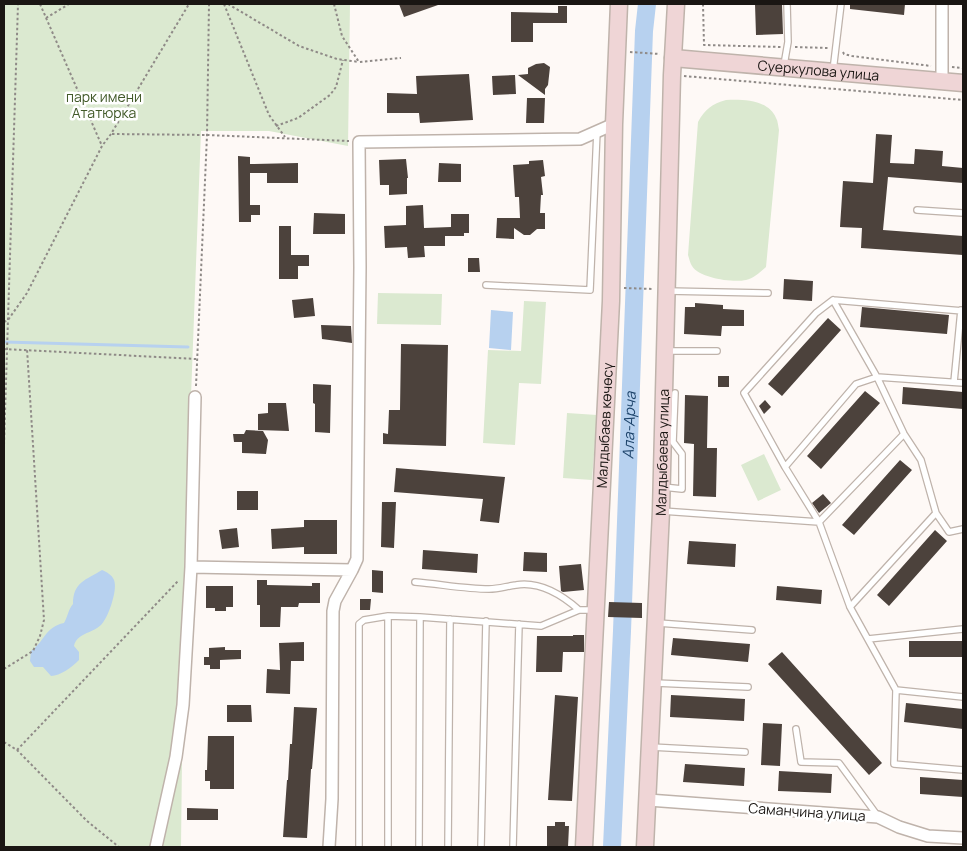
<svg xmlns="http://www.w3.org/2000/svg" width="967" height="851" font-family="Manrope,sans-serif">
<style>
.green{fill:#dbe9d0}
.water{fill:#b7d1ef}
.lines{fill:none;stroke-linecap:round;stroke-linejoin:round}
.stream{stroke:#b7d1ef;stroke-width:3}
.river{stroke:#b7d1ef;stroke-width:18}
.building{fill:#4c423c}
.lane-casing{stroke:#bfb3ab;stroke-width:8}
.street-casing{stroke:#bfb3ab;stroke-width:14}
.secondary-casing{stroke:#bfb3ab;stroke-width:19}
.path{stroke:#8f8a87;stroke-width:2;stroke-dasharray:2.5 2.5;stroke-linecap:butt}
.lane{stroke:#fff;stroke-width:5.5}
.street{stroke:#fff;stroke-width:11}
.secondary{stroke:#efd5d6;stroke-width:16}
.labels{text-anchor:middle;stroke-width:5;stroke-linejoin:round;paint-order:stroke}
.street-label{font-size:14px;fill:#1a1613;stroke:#fff}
.park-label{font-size:14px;fill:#425a29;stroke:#fff}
.water-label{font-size:15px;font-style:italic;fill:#1e446b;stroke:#fff}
</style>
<rect width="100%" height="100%" fill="#fef9f6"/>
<path class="green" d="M4,4H350L348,146L269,131H201L184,583L181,847H4Z
M726,100C743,99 769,100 776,118C778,121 778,126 779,130L766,267C760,272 754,278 746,280C733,283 699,278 692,266C690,263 689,258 688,255L698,122C705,109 712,104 726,100Z
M378,293L442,294L441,325L377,324Z
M524,301L546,302L541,384L519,383L515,445L483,443L488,350L521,351Z
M567,413L597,415L592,480L563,478Z
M764,454L781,490L758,501L741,465Z"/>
<path class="water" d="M491,310L513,312L511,350L489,348Z
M102,570C107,572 112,575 114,580C118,590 108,618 101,625C91,634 77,633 74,646L79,652V660C72,667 60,676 51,676L43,667H34L30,661L31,651C45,641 45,627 64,623C68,616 68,610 73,604C73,582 86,580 102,570Z"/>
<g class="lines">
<path class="stream" d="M4,342L188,347"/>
<path class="river" id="s1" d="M612,847L622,631L644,31L647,4"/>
</g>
<path class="building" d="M399,4H438V5L404,17Z
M755,4H782L783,34L756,35Z
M850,4H905L904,15L850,9Z
M558,6H567V23H533V42H511V12L558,13Z
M544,63L550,67L548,85L545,89V95L518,75L528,74V68L536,64Z
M469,74L473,120L420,123L419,113H387V93L417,94L416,76Z
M515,75L516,94L493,95L492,76Z
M527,98H545L544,123H526Z
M876,134L892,135L890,163L914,164L915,149L943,151L942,166L963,168V183L888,177L883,230L963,236V255L861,248L862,228L840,227L843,181L873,183Z
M238,156L250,157V164L298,163V183H267V173H250V205H260V215H251V222H239Z
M406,159L408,178H407V194L389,195V185H380L379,160Z
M543,160L545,176L541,177L543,195H541L540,213H545V229H537L530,235H524L514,228V239L496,238L497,218H520L519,197H515L513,165L529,164V161Z
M439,163L461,164V182H438Z
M423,205L424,228L451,227V214H469V233H464V236H445V246H424L425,257L408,258L407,247L385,248L384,226L406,225V206Z
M314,213L345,214V234H313Z
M279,226H291V255H309V266H298V279H279Z
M468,258H479L480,272H468Z
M784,279L813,281L812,301L783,299Z
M313,298L315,316L294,318L292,300Z
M695,303L723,305V309L744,310V326H722L721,336L684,334L685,307H695Z
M862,307L949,315L947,334L860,327Z
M828,318L841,330L782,396L768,384Z
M321,325L351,326L352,343L322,339Z
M401,344L448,345L446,446L383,444V433L388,434L389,410H400Z
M718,376H729V387H718Z
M313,384L331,385L330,433L315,432V404L313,403Z
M903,387L963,392V409L902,404Z
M865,391L880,403L821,469L807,456Z
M685,395L708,396L707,448H717L716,497L693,496L694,444L684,443Z
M765,400L771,407L764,414L759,406Z
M268,403H286L289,431L258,430V414L268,413Z
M246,430L263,431L268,440L266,454L242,453V442H234L233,434H244Z
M900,460L912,470L854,535L842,525Z
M396,468L505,477L499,523L480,521L483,499L394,492Z
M237,491H258V510H237Z
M823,494L831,503L819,513L812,503Z
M382,502H396L394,548L381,547Z
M304,520H337V554H304V547L272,549L271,529L304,527Z
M237,528L239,547L222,549L219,530Z
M935,530L947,541L889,606L877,595Z
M689,541L736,544L735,567L687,564Z
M423,550L478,554L477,573L422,569Z
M524,552L547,553V572L523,571Z
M581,564L584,590L563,592L561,591L559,566Z
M372,570L383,571V593L372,592Z
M257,580H267V585L312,586V583H320V603H299L298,607H281L280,627H260V605H257Z
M206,586H233V607H226V611H215V608H206Z
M777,586L822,590L821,604L776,600Z
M360,599H371L370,610H360Z
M609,602L642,603V618L608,617Z
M573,635H584V652H563L562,672H536L537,636H573Z
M673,638L750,644L748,662L671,655Z
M909,641H963V657H909Z
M304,642V661H291L290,694L266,693L267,669L280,670L279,643Z
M225,647V650H241V659L220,660V669H210V665H204V657H209V648Z
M782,652L882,763L869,775L768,664Z
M555,695L578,697L572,801L548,800Z
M671,695L745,699L744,721L670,717Z
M906,703L963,709V729L904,722Z
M227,705H251L252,722H227Z
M294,707L317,708L312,769H311L307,838L283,837L287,780H288L290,744H292Z
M763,723L782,724L780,766L761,765Z
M208,736H234V789H210V781H205V770H207Z
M685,764L745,768L744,786L683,782Z
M779,771L832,774L831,793L778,791Z
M920,777L963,780V797L920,794Z
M187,808L218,809V820H187Z
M555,822H565V826H569L568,847H547V826H555Z"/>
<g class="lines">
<g class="lane-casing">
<path id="lane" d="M784,65L788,42L787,4
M833,71L841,4
M917,210L963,213
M486,285L590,290L597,131
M667,291L768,293
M833,300L816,313L744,393L785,467L819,522L904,434
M666,351H717
M954,382L961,310
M963,383L877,377L904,434L921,460L936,513L949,532L963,529
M785,467L856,384L877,377L833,300L963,311
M663,487L682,489V454L673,442L675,393
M662,511L819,522L850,607L896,690L963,697
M415,582C440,584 465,589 489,589C499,589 507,586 516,585C540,581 562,595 579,610
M850,607L936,513
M388,616V847
M658,623L752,630
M868,639L963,629
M655,683L748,687
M896,690L894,764L963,770
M796,729L801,762L839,763L877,815
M651,747L745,752
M359,847V624L364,620L388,616L420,617L541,626L579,610H593
M419,847L420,617
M448,847L450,619
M481,847L486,621
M513,847L519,624"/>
</g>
<g class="street-casing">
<path id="street" d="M942,81V4
M195,397L191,567L352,570L335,601L333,611L332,799L329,847
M352,570L357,559L360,267L359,142L580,139L614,124
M648,800L878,817L899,827L928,836L963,838
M156,847L176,757L183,705L191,567"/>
</g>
<g class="secondary-casing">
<g id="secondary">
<path id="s2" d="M673,58L963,83"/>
<path id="s3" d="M584,847L611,301L614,124L619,4"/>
<path id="s4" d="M645,847L661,511L672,75L676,4"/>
</g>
</g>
<path class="path" d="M40,4L102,146
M224,4L269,115L285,137
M228,4L299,46L337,59L359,62
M334,4L342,36L359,62L401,58
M703,4L704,45L781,47
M46,18L69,4
M795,47L828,48
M630,52L660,54
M843,52L844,54L852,56L931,66
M952,67L963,68
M684,76L963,100
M276,126L298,118L330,95L336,87L343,60
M112,134L207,135L349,141
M624,288L654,289
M4,322L8,320L27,293L102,146L111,134L189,4
M4,349L196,359
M196,386L207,135L209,4
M4,445L18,4
M4,669L33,651L40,636L44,620L27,349
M4,742L17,750L87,821L119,847
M17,750L179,580"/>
<use href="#lane" class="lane"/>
<use href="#street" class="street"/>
<use href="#secondary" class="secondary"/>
</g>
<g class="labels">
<g class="street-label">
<text dy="5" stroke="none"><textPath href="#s2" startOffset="146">Суеркулова улица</textPath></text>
<text dy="5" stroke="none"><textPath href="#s3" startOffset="422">Малдыбаев көчөсү</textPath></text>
<text dy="5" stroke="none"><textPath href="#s4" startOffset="395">Малдыбаева улица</textPath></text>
<text transform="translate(807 812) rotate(4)" y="5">Саманчина улица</text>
</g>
<g class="park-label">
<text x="104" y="102">парк имени<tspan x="104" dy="16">Ататюрка</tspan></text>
</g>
<g class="water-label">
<text dy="5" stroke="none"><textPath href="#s1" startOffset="422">Ала-Арча</textPath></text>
</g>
</g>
<rect width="967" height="851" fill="none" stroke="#1a1613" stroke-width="10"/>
</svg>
